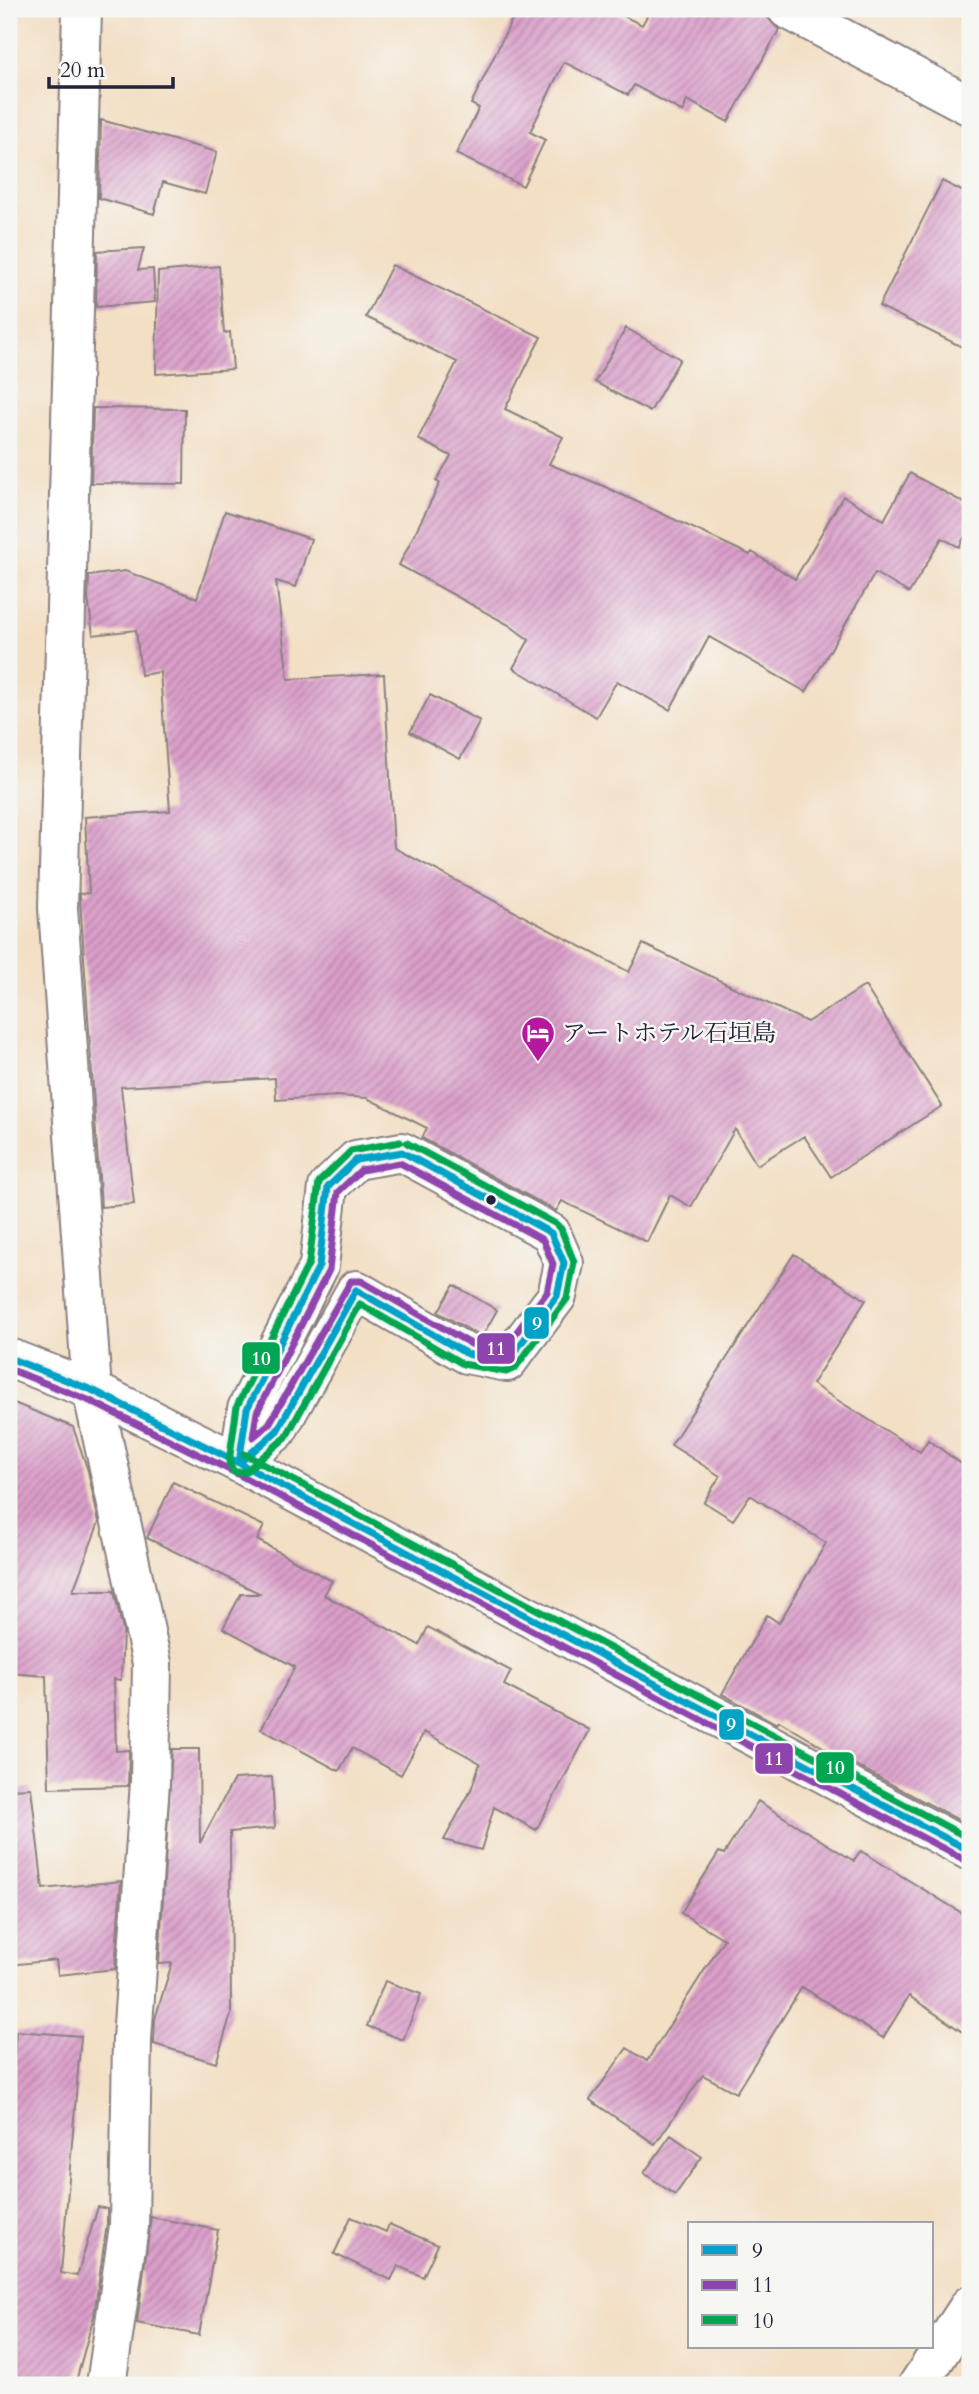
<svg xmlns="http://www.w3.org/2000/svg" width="979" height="2394" font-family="Cardo,'Noto Serif JP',serif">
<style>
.building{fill:url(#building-hatch)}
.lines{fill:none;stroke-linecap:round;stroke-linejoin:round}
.minor-casing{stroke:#8a8080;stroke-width:42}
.minor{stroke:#fff;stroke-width:38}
.bus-1-casing{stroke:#f6f6f2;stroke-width:12}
.bus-2-casing{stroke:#f6f6f2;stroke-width:12}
.bus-3-casing{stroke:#f6f6f2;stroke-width:12}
.bus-1{stroke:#02a2c7;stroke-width:7}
.bus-2{stroke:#8e44ad;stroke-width:7}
.bus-3{stroke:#00a651;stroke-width:7}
.bus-dot{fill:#22223b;stroke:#f6f6f2;stroke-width:2.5}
.labels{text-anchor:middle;stroke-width:5;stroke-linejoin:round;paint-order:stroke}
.poi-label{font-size:24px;fill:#22223b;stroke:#f6f6f2;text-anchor:start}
.line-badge{stroke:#f6f6f2;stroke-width:2.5}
.badge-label{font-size:19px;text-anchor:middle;font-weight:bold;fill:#fff}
</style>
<defs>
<pattern id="building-hatch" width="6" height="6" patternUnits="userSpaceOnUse" patternTransform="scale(1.75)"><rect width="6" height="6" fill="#db9fca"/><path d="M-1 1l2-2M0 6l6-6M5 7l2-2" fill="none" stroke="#b181a5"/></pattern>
</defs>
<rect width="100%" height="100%" fill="#f6f6f2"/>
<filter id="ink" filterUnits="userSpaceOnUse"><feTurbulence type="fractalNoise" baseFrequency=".0143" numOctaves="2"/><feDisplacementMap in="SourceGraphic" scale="14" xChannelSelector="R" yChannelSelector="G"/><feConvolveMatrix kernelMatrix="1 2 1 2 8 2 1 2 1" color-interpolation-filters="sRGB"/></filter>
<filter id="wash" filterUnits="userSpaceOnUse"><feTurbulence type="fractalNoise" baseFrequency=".00686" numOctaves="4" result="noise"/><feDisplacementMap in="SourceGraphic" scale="28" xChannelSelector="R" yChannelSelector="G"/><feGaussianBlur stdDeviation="1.57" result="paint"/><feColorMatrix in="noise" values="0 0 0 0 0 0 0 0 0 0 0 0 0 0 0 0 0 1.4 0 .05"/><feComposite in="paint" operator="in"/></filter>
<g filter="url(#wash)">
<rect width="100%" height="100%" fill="#f3dfc4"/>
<g id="blocks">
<path class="building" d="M517,9H609L642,25L651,9H750L768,18L779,30L728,122L687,100L683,112L634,85L628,95L564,62L530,132L545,140L523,186L456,154L479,108L471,104Z
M101,120L217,152L205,194L163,182L154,214L99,198Z
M942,181L970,195V351L879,306Z
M144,248L138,270L153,269L155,302L96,307L97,251Z
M392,265L541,337L505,409L563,437L549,464L601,485L750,555L752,552L795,579L843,496L884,520L910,473L970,506V527L959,547L942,538L909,593L875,573L806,692L709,637L670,710L617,681L596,717L513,668L529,640L509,625L399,565L440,483L436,481L451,456L418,439L457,362L366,317Z
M219,266L224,333L230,332L233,369L156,374L158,272Z
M626,328L680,359L650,412L595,382Z
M93,408L185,409L184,484L91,483Z
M225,511L311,539L296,587L276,581L288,679L384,674L394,848L629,972L643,944L807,1022L865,986L942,1106L831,1177L804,1136L757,1165L735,1129L691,1207L670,1195L647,1242L562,1201L556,1211L422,1138L427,1128L367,1098L337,1096L276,1100L275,1078L121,1087L134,1204L101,1207L80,899V894L89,893L85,817L170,811L160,672L141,675L136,630L93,635L88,598L89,576L125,571L197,598Z
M430,695L480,721L460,759L410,732Z
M794,1254L866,1300L812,1384L920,1452L928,1440L970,1470V1826L838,1756L779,1721L777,1724L722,1694L767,1615L779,1623L826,1543L750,1495L733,1520L704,1502L720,1476L671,1445Z
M454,1285L497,1310L483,1335L475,1333L438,1312Z
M9,1401L73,1427L88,1471L99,1522L73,1591H114L123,1631L121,1680L114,1679L116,1751L129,1750L128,1786L49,1788L46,1676L9,1673Z
M173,1482L264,1526L257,1540L332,1581L324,1595L419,1645L428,1627L511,1671L504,1685L590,1730L536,1830L494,1807L481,1850L444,1840L471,1790L480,1763L424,1732L401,1775L352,1748L339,1771L261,1729L295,1667L223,1628L241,1594H261L147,1538Z
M172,1749H199L200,1843L234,1779L272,1777L275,1828L230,1832L231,2014L216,2063L154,2044L155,2019L172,1963L159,1964Z
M31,1788L43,1889L121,1881L115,1969L58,1975L56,1960L9,1965V1789Z
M758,1801L854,1861L861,1851L970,1918V2037L909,1996L883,2038L802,1987L736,2093L703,2075L655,2144L590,2100L627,2048L647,2061L724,1939L681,1913L719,1852L724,1854Z
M385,1981L421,1994L403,2040L367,2026Z
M16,2031L81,2036L61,2273L77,2276L98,2207L107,2209V2224L94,2315L75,2385H9V2086L12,2087Z
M671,2135L702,2157L675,2195L644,2173Z
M151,2217L218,2230L199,2335L137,2323Z
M351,2217L386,2232L389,2224L438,2245L423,2277L398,2266L391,2280L334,2254Z"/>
</g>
</g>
<g filter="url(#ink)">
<use href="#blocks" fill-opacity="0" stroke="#8a8080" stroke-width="2"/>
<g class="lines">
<g class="minor-casing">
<path id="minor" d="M82,9L58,908L92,1390L152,1663L150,1782L132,2039L129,2226L106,2385
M787,9L970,106
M402,1152L551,1233L564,1263L557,1296L507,1362L467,1354L356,1290L277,1431L239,1463L247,1409L319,1266L328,1187L356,1160Z
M9,1358L92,1390L239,1463L970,1851
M918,2385L970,2305"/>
</g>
<use href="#minor" class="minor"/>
<g class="bus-1-casing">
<path id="bus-1" d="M402,1152L551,1233L564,1263L557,1296L507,1362L467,1354L356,1290L277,1431L239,1463L247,1409L319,1266L328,1187L356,1160Z
M9,1358L92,1390L239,1463L970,1851"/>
</g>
<g class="bus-2-casing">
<path id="bus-2" d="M400,1163L543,1240L553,1264L547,1292L503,1350L471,1344L361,1281H351L269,1424L253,1437L257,1412L329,1270L338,1192L361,1170Z
M9,1369L88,1400L234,1472L965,1860"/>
</g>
<g class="bus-3-casing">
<path id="bus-3" d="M400,1142L351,1151L319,1182L309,1263L237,1406L229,1462L234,1472H245L286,1437L360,1304L463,1364L506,1372L515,1368L567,1299L574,1262L561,1229L556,1224L407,1143
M244,1454L970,1839"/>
</g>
<use href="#bus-1" class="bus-1"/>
<use href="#bus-2" class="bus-2"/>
<use href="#bus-3" class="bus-3"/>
</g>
</g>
<defs>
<g id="hotel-pin" transform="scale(1.75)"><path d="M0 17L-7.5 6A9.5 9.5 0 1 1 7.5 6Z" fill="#b5179e" stroke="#f6f6f2"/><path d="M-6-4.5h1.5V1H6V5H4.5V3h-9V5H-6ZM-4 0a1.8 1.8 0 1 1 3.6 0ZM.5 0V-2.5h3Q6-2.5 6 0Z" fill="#fff"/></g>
</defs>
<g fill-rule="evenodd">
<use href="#hotel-pin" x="538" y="1033"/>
</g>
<circle class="bus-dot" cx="491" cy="1200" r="6"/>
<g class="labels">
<g class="poi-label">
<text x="562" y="1041">アートホテル石垣島</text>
</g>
</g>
<g class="line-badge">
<rect x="523" y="1306" width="27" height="34" rx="7" fill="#02a2c7"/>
<rect x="476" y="1332" width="40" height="33" rx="7" fill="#8e44ad"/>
<rect x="241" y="1341" width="40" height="34" rx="7" fill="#00a651"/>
<rect x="718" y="1708" width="27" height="33" rx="7" fill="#02a2c7"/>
<rect x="754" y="1742" width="40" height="33" rx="7" fill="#8e44ad"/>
<rect x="815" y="1751" width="40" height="33" rx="7" fill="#00a651"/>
</g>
<g class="badge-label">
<text x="537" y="1330">9</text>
<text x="496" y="1355">11</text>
<text x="261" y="1365">10</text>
<text x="731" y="1731">9</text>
<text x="774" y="1765">11</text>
<text x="835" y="1774">10</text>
</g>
<rect width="979" height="2394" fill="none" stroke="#f6f6f2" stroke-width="35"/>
<rect x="688" y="2222" width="245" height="126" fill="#f6f6f2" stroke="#a1a1a9" stroke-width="2"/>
<rect x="702" y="2245" width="35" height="10" fill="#02a2c7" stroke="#a1a1a9" stroke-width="2"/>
<text x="752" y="2258" font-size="21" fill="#22223b">9</text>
<rect x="702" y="2280" width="35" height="10" fill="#8e44ad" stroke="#a1a1a9" stroke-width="2"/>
<text x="752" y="2292" font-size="21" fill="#22223b">11</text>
<rect x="702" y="2315" width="35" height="10" fill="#00a651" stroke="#a1a1a9" stroke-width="2"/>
<text x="752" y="2328" font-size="21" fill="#22223b">10</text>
<path d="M49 77v10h124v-10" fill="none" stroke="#22223b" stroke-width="3.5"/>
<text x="60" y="77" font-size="21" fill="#22223b" stroke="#f6f6f2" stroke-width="5" paint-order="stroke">20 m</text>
</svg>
